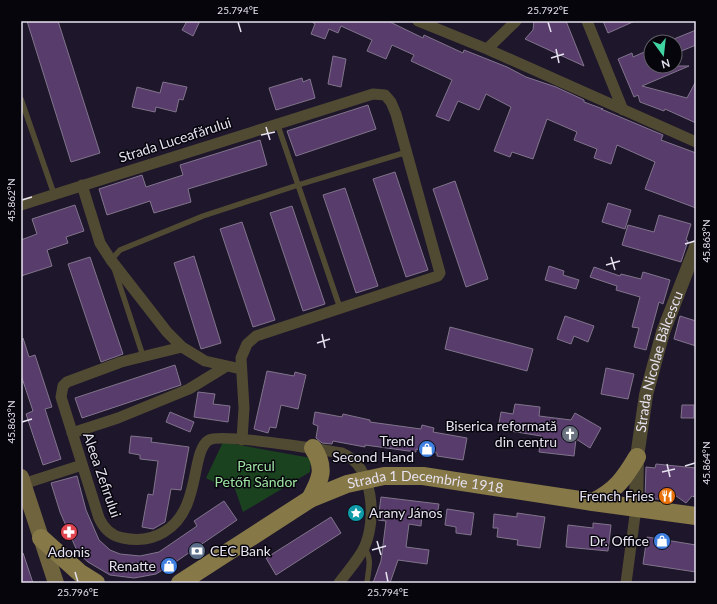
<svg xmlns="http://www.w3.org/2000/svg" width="717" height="604" font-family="Lato,sans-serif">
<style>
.green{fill:#1a421f}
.building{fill:#583c6b;stroke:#81748c}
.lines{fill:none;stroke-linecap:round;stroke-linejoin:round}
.service{stroke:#514a33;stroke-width:5.5}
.minor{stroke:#514a33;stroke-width:11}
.tertiary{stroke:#514a33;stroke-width:14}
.secondary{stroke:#6f643e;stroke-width:16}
.primary{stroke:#867847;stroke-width:18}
.ticks{fill:none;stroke:#e6e2f0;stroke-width:1.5}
.labels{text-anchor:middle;stroke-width:3;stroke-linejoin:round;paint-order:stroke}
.street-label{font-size:14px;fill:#e6e2f0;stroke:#07050c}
.poi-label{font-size:14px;fill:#e6e2f0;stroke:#07050c;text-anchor:end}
.park-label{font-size:14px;fill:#9ee3a2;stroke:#07050c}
.neatline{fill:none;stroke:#e6e2f0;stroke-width:1.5}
.ticks-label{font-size:10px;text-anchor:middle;fill:#e6e2f0}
</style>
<rect width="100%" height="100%" fill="#1e172b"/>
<path class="green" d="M223,442L311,458L310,472L243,512L235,489L227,480L218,484L206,478Z"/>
<path class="building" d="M27,21H58L100,153L71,162Z
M187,21H200L193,36L182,30Z
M311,21H388L423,38L424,35L463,53L464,50L507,67L526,77L556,87L584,100V102L603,109H601L663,135L661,140L696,153V208L645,189L655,162L617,145L611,164L594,158L597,149L574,140L577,132L547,119L533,159L512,152L510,157L494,151L511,107L486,94L479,110L458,101L449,121L436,116L452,80L411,61L414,55L392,45L386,59L367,51L372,40L341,26L338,33L329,29L325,39L311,34L315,24Z
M534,21H566L584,66L525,39L533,30Z
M603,21H635L608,33Z
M696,30V45L679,52L674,39Z
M651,49V66H689L642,86L687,98L696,81V123L665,109L664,111L640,102L638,95L634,97L618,59L632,53L633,57Z
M333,56L346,59L341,87L328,84Z
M302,78L303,82L310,79L315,98L276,110L269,88Z
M163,82L187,87L183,100L179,99L176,112L156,107L155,112L132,107L137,87L160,93Z
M368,105L376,129L296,156L287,131Z
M260,140L267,165L188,189L191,202L154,213L150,201L107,215L99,189L142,175L146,187L183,175L180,165Z
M395,172L428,270L406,277L373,179Z
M455,181L488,279L466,287L433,189Z
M345,188L378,286L356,293L323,195Z
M608,203L631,210L625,229L602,222Z
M75,205L84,231L66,237L68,243L47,250L52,266L21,276V240L37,234L32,219Z
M292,206L325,304L303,311L270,213Z
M659,215L691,224L686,240L688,241L681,262L622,245L628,225L654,232Z
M242,222L275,320L253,327L220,229Z
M194,256L221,343L201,349L174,263Z
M90,257L123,354L101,362L68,264Z
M549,266L564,271L563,275L579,280L576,289L545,280Z
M594,267L620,276L621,274L641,279L643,272L670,280L663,304L659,302L646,350L634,347L639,328L632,327L640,297L616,290L617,286L590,277Z
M565,316L594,326L588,342L574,336L571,344L557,339Z
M680,316L696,321V346L674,339Z
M450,327L533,349L527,371L445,349Z
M23,338L29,357L35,355L52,407L45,409L61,459L43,465L26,414L33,411L21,375V339Z
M175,365L181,385L82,418L75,398Z
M606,368L634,374L628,399L601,394Z
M267,371L294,376L295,372L306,375L298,409L281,405L276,428L270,427L268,433L254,429Z
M198,392L215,394L213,404L230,406L228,422L194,417Z
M515,404L540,407L539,416L571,420L575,413L601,428L590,448L576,439L574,456L539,452L541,436L498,429L501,412L513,414Z
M682,405H694V418H681Z
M170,412L194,422L190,432L166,422Z
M315,412L342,417L343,414L370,420V422L421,429L422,425L434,428L433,432L467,438L463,460L437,456V453L416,449V452L365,445V447L333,441L332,444L322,443L316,438L318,426L313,424Z
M131,436L152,438L151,442L189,447L181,490L171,489L165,522L153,529L142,527L148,494L153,495L158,461L140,459V455L129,453Z
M656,464L696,468L695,497L692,496L686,503L669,491V500L645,498L646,467L655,468Z
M77,476L86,510L99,540L110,550L120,554L140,556L159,552L197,526L194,521L224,501L237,520L177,561L156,574L134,578L110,575L88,562L78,553L60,512L51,483Z
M381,497L439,504L437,516L422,514L421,526L409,524L406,547L429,550L427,564L398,560L390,583H373L381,561L386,521L378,520Z
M447,509L474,513L471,535L456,533V527L445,525Z
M517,513L545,517L540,548L517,545L518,540L497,537L498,528H493L494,514L517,517Z
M331,517L341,533L276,575L266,558Z
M593,523L611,525L608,551L566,547L568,525L593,528Z
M647,537L696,545V572L643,564Z
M23,553L33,583H21V554Z"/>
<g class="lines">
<path class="service" d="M21,99L54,194
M277,123L340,308
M111,260L120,250L203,216L298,185L407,152
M114,268L143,356
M364,548C373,559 368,570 367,583"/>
<path class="minor" d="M418,21L487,49L696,142
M587,21L623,110
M487,49L516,21
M82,185L100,243L111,260L167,332L182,347L205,361L241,369
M21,205L373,94L385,95L391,102L396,114L440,273L438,276L256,336L247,344L241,358L244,408L242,440
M182,347L121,362L67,382L63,386L61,397L99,518C104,529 111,536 123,538C138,541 151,540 164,532C202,510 190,451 209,440C222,433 323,450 342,453C374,466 377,520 364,548C358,560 347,572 339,583
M72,433L118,418L189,389L225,367
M23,484L82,465
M626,583L636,508"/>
<path class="tertiary" id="s1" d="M636,508L637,457L646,395L663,332L696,247"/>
<path class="secondary" d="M21,477L56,583"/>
<g class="primary">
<path d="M310,499C321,479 326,468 313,448"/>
<path d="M593,502C616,490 624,479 637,457"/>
<path d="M41,538L80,573L96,583"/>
<path id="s2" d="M180,583L310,499L347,484L384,476H423L593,502L696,516"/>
</g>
</g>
<path class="ticks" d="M238,22L241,32M548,22L551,32M556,49L559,63M551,58L564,54M266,127L270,140M261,135L275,132M22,200L32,197M685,244L695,241M611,257L615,270M606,265L620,261M322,334L325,348M317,343L330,339M22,422L32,419M667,464L670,477M685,466L695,463M662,472L675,469M377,541L381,555M372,550L386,546M75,572L78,582M386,572L388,582"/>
<defs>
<g id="church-disc" transform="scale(0.9)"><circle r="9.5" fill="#6b7280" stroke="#07050c"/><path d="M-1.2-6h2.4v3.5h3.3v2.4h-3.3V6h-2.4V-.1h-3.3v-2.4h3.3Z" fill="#fff"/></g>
<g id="shop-disc" transform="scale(0.9)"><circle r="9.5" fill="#3f7fe0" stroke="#07050c"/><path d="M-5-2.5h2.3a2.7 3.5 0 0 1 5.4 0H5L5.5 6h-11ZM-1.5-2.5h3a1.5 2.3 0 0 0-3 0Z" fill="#fff"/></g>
<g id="restaurant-disc" transform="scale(0.9)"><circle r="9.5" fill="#e8710a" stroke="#07050c"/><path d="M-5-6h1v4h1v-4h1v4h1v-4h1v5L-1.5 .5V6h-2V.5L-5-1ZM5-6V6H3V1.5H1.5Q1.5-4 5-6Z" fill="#fff"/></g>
<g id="sight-disc" transform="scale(0.9)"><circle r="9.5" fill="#0f9aa8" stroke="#07050c"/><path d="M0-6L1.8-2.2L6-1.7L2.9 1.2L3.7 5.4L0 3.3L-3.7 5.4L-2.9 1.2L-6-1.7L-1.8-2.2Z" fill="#fff"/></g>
<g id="pharmacy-disc" transform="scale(0.9)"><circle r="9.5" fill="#e0444e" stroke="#07050c"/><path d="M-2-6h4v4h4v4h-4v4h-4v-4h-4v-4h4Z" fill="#fff"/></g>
<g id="bank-disc" transform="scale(0.9)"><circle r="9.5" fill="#5c6f8a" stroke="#07050c"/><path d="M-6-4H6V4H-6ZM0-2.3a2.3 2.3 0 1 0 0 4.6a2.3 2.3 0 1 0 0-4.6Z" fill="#fff"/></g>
</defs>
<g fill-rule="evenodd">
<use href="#church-disc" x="570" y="434"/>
<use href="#shop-disc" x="427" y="449"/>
<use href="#restaurant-disc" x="667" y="496"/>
<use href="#sight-disc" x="356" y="513"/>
<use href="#pharmacy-disc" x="69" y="532"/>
<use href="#shop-disc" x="662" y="541"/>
<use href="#bank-disc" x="197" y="551"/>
<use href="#shop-disc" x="169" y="566"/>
</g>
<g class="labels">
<g class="street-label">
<text transform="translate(175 140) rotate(-18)" y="5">Strada Luceafărului</text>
<text dy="5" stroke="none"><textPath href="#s1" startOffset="149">Strada Nicolae Bălcescu</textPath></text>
<text transform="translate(102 475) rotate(71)" y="5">Aleea Zefirului</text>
<text dy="5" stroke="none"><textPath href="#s2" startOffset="274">Strada 1 Decembrie 1918</textPath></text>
</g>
<g class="poi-label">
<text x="557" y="431">Biserica reformată<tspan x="557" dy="16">din centru</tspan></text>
<text x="414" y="446">Trend<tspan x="414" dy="16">Second Hand</tspan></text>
<text x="654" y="501">French Fries</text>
<text x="369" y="518" text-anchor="start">Arany János</text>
<text x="649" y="546">Dr. Office</text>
<text x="210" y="556" text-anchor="start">CEC Bank</text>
<text x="69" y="557" text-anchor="middle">Adonis</text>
<text x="156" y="571">Renatte</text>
</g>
<g class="park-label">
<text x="256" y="471">Parcul<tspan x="256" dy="16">Petőfi Sándor</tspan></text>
</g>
</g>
<rect width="717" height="604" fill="none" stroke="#07050c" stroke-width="44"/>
<g transform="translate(663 54) rotate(165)"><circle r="19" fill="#07050c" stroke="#605d67"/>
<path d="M0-3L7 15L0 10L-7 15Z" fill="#3fd4a2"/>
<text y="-6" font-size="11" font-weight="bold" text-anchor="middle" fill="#e6e2f0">N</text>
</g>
<rect x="22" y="22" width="673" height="560" class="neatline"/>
<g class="ticks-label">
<text x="238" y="14">25.794°E</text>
<text x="548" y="14">25.792°E</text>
<text transform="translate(11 200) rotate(-90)" y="4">45.862°N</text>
<text transform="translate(706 241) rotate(-90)" y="4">45.863°N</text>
<text transform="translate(11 422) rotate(-90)" y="4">45.863°N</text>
<text transform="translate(706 463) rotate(-90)" y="4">45.864°N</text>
<text x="78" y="596">25.796°E</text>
<text x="388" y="596">25.794°E</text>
</g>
</svg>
